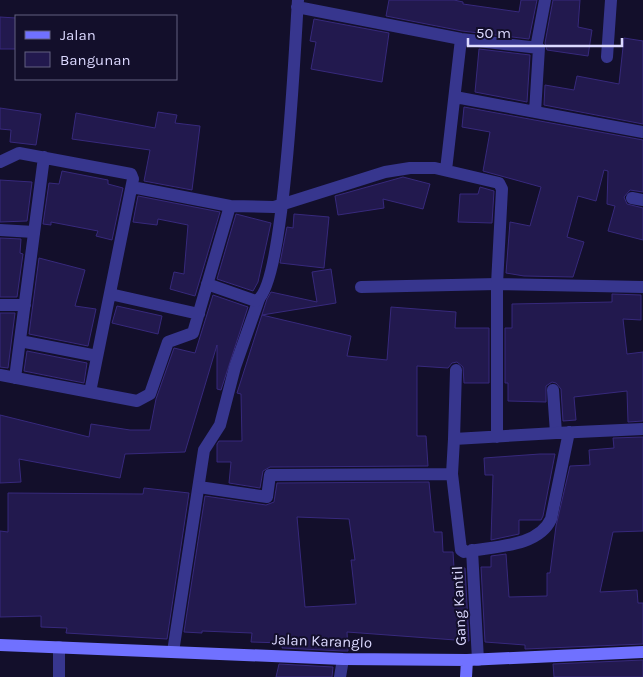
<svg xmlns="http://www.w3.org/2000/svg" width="643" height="677" font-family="Karla,sans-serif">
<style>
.building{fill:#22194e;stroke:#37297c;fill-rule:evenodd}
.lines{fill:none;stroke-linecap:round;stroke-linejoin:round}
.lane{stroke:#37368e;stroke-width:12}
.street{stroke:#37368e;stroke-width:12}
.secondary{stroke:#7071ff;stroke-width:12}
.labels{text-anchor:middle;stroke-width:4;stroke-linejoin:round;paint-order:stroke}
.street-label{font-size:15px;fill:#dcd9ff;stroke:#130f2b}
</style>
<rect width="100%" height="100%" fill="#130f2b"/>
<path class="building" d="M389,0H454L463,2V4L519,12L521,0H537L529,39L462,31L386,16Z
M553,0H580L578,27L592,30L588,56L547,50L545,43Z
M0,17L16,18V49H0Z
M314,19L389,33L382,82L311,69L316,42L310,41Z
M624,38L643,41V124L544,105L545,85L574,90L577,76L619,84Z
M479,49L530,55L527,102L475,92Z
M464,107L643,140V192L630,190L624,197L627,204L643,208V240L608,231L615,206L607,204L608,171L604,170L596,201L578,196L567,237L584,242L573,277L524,276L506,273L510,222L530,226L541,187L483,171L490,132L462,127Z
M0,108L41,114L36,145L10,142L11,130L0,129Z
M158,112L177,115L175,123L200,126L192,190L144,181L150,150L72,139L76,113L155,128Z
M62,171L108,180V184L123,188L112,240L96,236L98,231L51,222V225L43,224L49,183L59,184Z
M403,177L430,184L423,209L383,199L384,208L338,215L335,196Z
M0,180L32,182L27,221L0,222Z
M480,187L494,191L492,223L458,222L460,194H478Z
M138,196L220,212L195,296L170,289L174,272L184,274L188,225L158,219L157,225L133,222Z
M236,214L271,223L258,282L253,291L217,279Z
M294,214L329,217L324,268L280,263L287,227L293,228Z
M0,238L21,239L20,253L23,254L17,297H0Z
M39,258L85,270L75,306L96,309L88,346L29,334Z
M331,269L336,303L262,315L351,336L347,356L387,360L391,307L456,312L455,328H489V383H464L463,367L457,362L452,363L448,368L417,366V436H426L428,466L270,467L263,471L260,488L229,483L231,462H217V444L219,441H242L241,394L237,393L267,299L271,292L317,302L312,272Z
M612,294L641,295V320L623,319L627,354L643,352V421L628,422L627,391L574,397L576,420L563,421L561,389L556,383L552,382L546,386V402L508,401V383H505V328H512V304L612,302Z
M213,295L248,307L221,390L217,389V345L185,452L125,454L120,478L19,459L21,482L0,483V415L89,437L91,424L130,430H150L156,399L174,348L195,353Z
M117,306L162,316L158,334L112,323Z
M0,313H15L8,368L0,367Z
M27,351L87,363L84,383L24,371Z
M643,437V531L613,532L600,592L637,590L638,603H643V644L525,649V645L485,642L481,567H491V556L506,554L509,597L547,596V573H550L556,526L570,466L590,465L589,450L614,448L613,438Z
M540,454H555L543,516L541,520H519V534L491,540L493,475H485L484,458Z
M429,482L434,532H442L443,552H453L454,568H465L469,641L347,632L348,651H343L282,648L283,643L251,642L252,633L202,631V633L184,632L205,496L266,505L274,502L277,483ZM297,517L349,519L355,560H351L356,604L305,607Z
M144,488L189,493L167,639L66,633L67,628L41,627V616L0,617V531L8,532V493L143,494Z
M643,660V677H554L553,664Z
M279,664L333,667L332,677H276Z"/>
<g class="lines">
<path class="lane" d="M0,230L34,232
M361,287L497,284
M553,390L556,433
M173,652L204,450L220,425L235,367L259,299"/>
<path class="street" d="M297,7L461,39L539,48L535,112
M536,48L545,0
M607,57L611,0
M455,97L643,132
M0,162L19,153L131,174L133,179L90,392
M446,170L461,39
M632,198L643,200
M230,206L274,207L385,172L410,168H435L499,183L502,189L497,284V437
M207,284L256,301C285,287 295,41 298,0
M497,284L643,287
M110,294L199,314
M0,305H25
M20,341L97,356
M0,375L137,401L150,394L168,342L193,333L230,206L132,187
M15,378L44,157
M569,432L551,519C538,548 492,546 464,552L461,550L452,474L454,439L556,433L643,429
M454,439L456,370
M199,487L267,497L270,475L452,474
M472,550L478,660
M59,647V677
M340,677L343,659"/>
<path class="secondary" d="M0,645L343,659L467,660L643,652
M466,677L467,660"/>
</g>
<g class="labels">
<g class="street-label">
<text transform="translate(459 606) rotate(-93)" y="5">Gang Kantil</text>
<text transform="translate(322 641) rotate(2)" y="5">Jalan Karanglo</text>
</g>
</g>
<rect x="15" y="15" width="162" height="65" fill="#130f2b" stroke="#636080"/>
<rect x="25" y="31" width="25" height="8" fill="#7071ff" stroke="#636080"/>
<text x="60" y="40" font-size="15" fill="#dcd9ff">Jalan</text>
<rect x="25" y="52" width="25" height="15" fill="#22194e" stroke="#636080"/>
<text x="60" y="65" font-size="15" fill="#dcd9ff">Bangunan</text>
<path d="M468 38v8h154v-8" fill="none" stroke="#dcd9ff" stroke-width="2.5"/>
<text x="476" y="38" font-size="15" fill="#dcd9ff" stroke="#130f2b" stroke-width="4" paint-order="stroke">50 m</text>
</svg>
